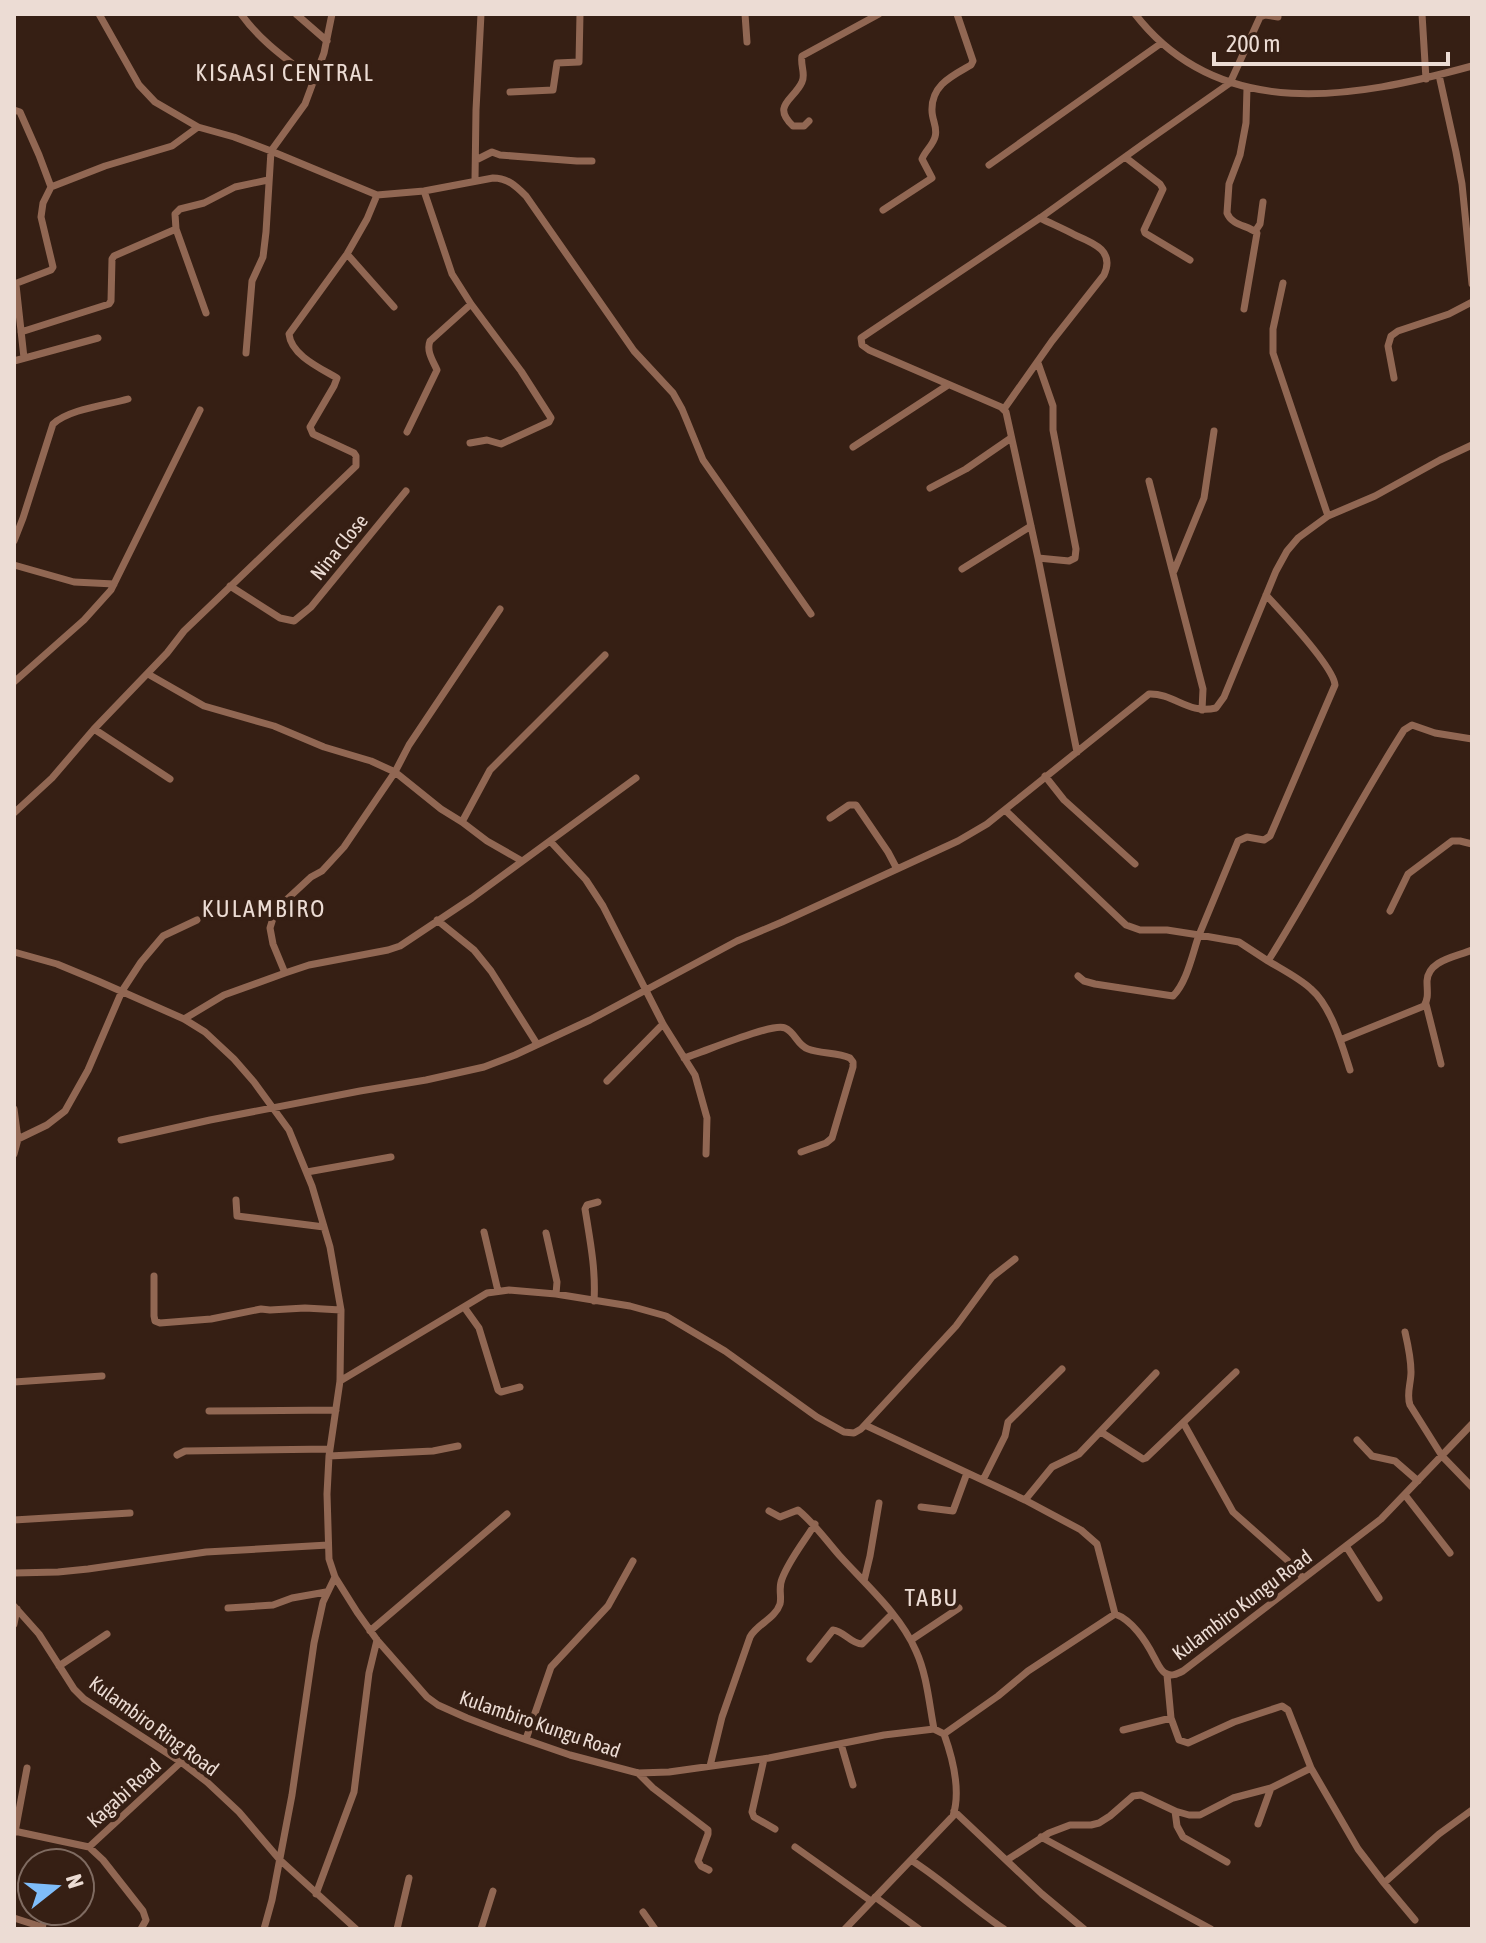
<svg xmlns="http://www.w3.org/2000/svg" width="1486" height="1943" font-family="'Asap Condensed',sans-serif">
<style>
.lines{fill:none;stroke-linecap:round;stroke-linejoin:round}
.street{stroke:#916753;stroke-width:7}
.labels{text-anchor:middle;stroke-width:8;stroke-linejoin:round;paint-order:stroke}
.street-label{font-size:20px;fill:#ecdcd4;stroke:#361f14}
.quarter-label{font-size:24px;letter-spacing:2px;fill:#ecdcd4;stroke:#361f14}
</style>
<rect width="100%" height="100%" fill="#361f14"/>
<g class="lines">
<path class="street" d="M99,14L139,85L155,102L198,127L234,137L271,151L377,195L424,191L493,178C508,178 516,186 526,196L634,351L673,393L682,409L703,460L811,614
M241,14C261,42 288,60 315,81
M296,14L327,41
M745,14L747,42
M1135,14C1220,124 1355,98 1472,66
M1422,14L1426,79
M1439,75L1456,152L1462,184L1472,284
M510,92L553,90L557,63L579,62L580,14
M14,110L20,112L39,155L51,187
M809,121L804,126H793C771,105 794,100 802,82C806,74 800,65 802,56L879,14
M1125,157L1160,184L1163,189L1144,230L1145,233L1190,260
M476,160L492,152L500,155L577,161H592
M989,165L1160,44
M475,180L476,110L481,14
M424,191L452,274L471,304L521,371L551,418L549,422L501,444L487,440L470,443
M883,210L932,178L922,159C925,151 933,145 935,137C938,128 932,120 932,111C931,85 952,76 971,65L973,61L957,14
M1256,230L1260,224L1263,202
M347,254L394,307
M1283,283L1273,329V353L1328,516
M1244,309L1257,233C1248,225 1232,226 1227,213L1229,184L1240,155L1246,123L1247,88
M206,313L176,229L175,214L180,209L204,203L235,187L268,180
M21,332L109,304L111,301L112,259L114,256L176,229
M246,353L252,281L263,257L266,232L271,151L305,104L324,53L332,14
M24,358L16,285L17,283L51,270L53,267L41,217L43,203L51,187L105,166L172,146L198,127
M14,361L98,338
M1038,363L1053,406V430L1076,549L1075,558L1069,561L1038,558
M1394,378L1388,346L1391,336L1398,331L1449,314L1472,302
M1004,409L1052,341L1104,275C1115,251 1094,243 1075,235C1064,229 1052,224 1040,218
M407,432L437,370C433,361 426,351 430,341L471,304
M853,447L948,385
M1149,481L1203,689L1202,710
M930,488L966,469L1011,438
M14,541L23,518L53,424C69,409 107,405 128,399
M14,565L74,582L114,584
M962,569L1031,526
M1174,571L1204,498L1214,431
M230,586L280,618L294,621L311,607L406,491
M148,674L204,706L274,726L324,747L371,761L395,772L441,809L462,822L487,841L522,861
M14,682L84,620L111,590L200,410
M94,729L170,779
M1077,752L1038,558L1006,412L1001,407L869,350L862,345L861,338L1040,218L1143,144L1230,83L1260,17L1265,15L1278,17
M1045,776L1064,800L1135,864
M1005,810L1126,925L1140,930H1167L1199,935L1238,841L1247,837L1264,840L1270,836L1335,685C1334,667 1281,611 1266,595
M14,813L52,778L94,729L167,653L184,631L356,466V456L354,453L313,434L310,427L334,386L337,378C320,368 291,355 289,334L347,254L367,219L377,195
M830,818L849,805H856L888,852L897,869
M462,822L490,770L605,655
M550,841L586,880L603,906L663,1024L695,1075L707,1118L706,1154
M1390,911L1408,874L1452,841H1460L1472,844
M437,920L474,950L491,971L537,1044
M14,952L57,964L98,981L184,1019L205,1032L234,1059L254,1082L289,1130L312,1186L330,1247L341,1310L340,1381L329,1456L327,1494L329,1559L335,1577L357,1612L377,1640L427,1697L438,1705L467,1718L501,1731L570,1755L638,1773L669,1772L769,1758L884,1735L934,1729L944,1734
M285,973L273,944L270,928L274,915L284,902L311,877L322,871L344,847L395,772L409,745L500,609
M1078,976L1084,981L1095,984L1173,996C1187,982 1192,955 1199,935L1239,942L1268,961
M1426,1004L1441,1064
M184,1019L224,995L285,973L309,965L388,950L400,946L472,898L636,778
M1340,1040L1424,1006C1429,998 1427,991 1427,981C1428,960 1456,957 1472,950
M684,1058C702,1053 772,1022 785,1028C795,1032 797,1045 808,1049C821,1054 837,1052 850,1058L853,1062V1067L832,1138L826,1143L801,1152
M1350,1070C1342,1045 1331,1006 1311,989C1299,978 1283,970 1268,961C1316,885 1356,805 1404,730L1412,725L1435,733L1472,739
M607,1081L663,1024
M14,1109L18,1139L14,1154
M18,1139L47,1125L65,1111L88,1070L122,991L141,962L163,936L197,920
M121,1140L210,1120L360,1091L426,1080L484,1067L515,1055L590,1020L737,941L782,922L958,841L987,824L1149,694C1174,693 1188,715 1216,708L1224,697L1276,571L1287,551L1298,538L1328,516L1375,496L1440,460L1472,445
M307,1172L391,1157
M236,1200L237,1216L324,1227
M484,1232L498,1291
M546,1233L557,1282L556,1294
M154,1276V1316L155,1321L160,1323L211,1319L261,1309L270,1310L305,1308L341,1310
M594,1301C596,1270 590,1240 585,1209L587,1205L598,1202
M464,1307L479,1328L498,1390L501,1392L520,1387
M1405,1332C1408,1345 1411,1358 1411,1372C1411,1384 1406,1394 1410,1405L1442,1456L1472,1487
M340,1381L487,1293L509,1290L556,1294L630,1306L666,1316L725,1351L817,1417L844,1432L854,1433L861,1429L956,1326L992,1277L1015,1259
M14,1382L102,1376
M209,1411L336,1410
M1184,1424L1233,1512L1287,1560L1303,1578
M865,1425L1025,1500L1081,1530L1097,1544L1115,1614
M1101,1432L1143,1459L1146,1458L1236,1372
M1357,1440L1372,1456L1395,1461L1418,1481
M177,1455L185,1451L330,1449
M329,1456L433,1451L458,1446
M983,1480L1005,1436L1008,1422L1062,1369
M1405,1495L1450,1553
M1025,1500L1052,1467L1079,1454L1156,1373
M921,1507L953,1511L967,1473
M769,1511L780,1517L798,1510C814,1523 825,1539 839,1555C866,1585 900,1614 916,1651C927,1675 929,1703 934,1729
M14,1520L130,1513
M1346,1546L1379,1598
M14,1573L58,1572L88,1569L206,1552L328,1545
M864,1581L870,1556L879,1503
M14,1606L39,1634L74,1689L84,1699L181,1762L207,1782L239,1812L280,1860L356,1929
M228,1608L273,1605L292,1598L326,1592
M14,1624L17,1609
M370,1631L507,1514
M911,1640L959,1608
M810,1659L833,1630C844,1631 851,1644 862,1644L892,1614
M59,1666L107,1634
M1171,1718L1179,1740L1188,1743L1234,1722L1282,1706L1288,1710L1311,1768
M1123,1730L1171,1718L1167,1675
M944,1734L998,1696L1028,1671L1115,1614C1132,1620 1146,1641 1154,1657C1157,1662 1160,1670 1165,1673C1171,1677 1177,1674 1183,1671L1381,1519L1472,1424
M526,1739L551,1667L608,1606L633,1561
M841,1744L853,1785
M764,1759L752,1812L754,1817L775,1829
M710,1766L722,1717L750,1637C757,1624 775,1619 780,1604C782,1596 778,1588 782,1579C789,1560 804,1542 815,1524
M638,1773L653,1788L708,1830V1834L698,1861L701,1866L709,1870
M954,1811L1042,1894L1084,1929
M1175,1811L1177,1826L1183,1837L1227,1862
M1258,1824L1271,1788
M14,1831L89,1847L103,1860L143,1911L146,1920L141,1929
M15,1832L27,1768
M1041,1837L1211,1929
M89,1847L181,1762
M795,1847L871,1901
M911,1860C944,1881 972,1908 1004,1929
M1007,1860L1049,1833L1070,1825H1091L1099,1823L1110,1816L1133,1796L1141,1795L1175,1811L1189,1815H1200L1233,1798L1271,1788L1311,1768L1358,1849L1384,1883L1415,1920
M1384,1883L1439,1834L1472,1810
M316,1894L354,1792L369,1673L377,1640
M875,1897L919,1929
M643,1912L655,1929
M14,1918L42,1927
M42,1929L45,1915
M264,1929L272,1900L292,1795L314,1643L323,1602L335,1577
M397,1929L409,1878
M481,1929L493,1891
M845,1929L953,1816C961,1791 953,1759 944,1734"/>
</g>
<g class="labels">
<g class="street-label">
<text transform="translate(339 547) rotate(-51)" y="7">Nina Close</text>
<text transform="translate(1242 1605) rotate(-37)" y="7">Kulambiro Kungu Road</text>
<text transform="translate(540 1724) rotate(19)" y="7">Kulambiro Kungu Road</text>
<text transform="translate(154 1726) rotate(36)" y="7">Kulambiro Ring Road</text>
<text transform="translate(124 1793) rotate(-42)" y="7">Kagabi Road</text>
</g>
<g class="quarter-label">
<text x="285" y="81">KISAASI CENTRAL</text>
<text x="264" y="917">KULAMBIRO</text>
<text x="932" y="1606">TABU</text>
</g>
</g>
<rect width="1486" height="1943" fill="none" stroke="#ecdcd4" stroke-width="32"/>
<g transform="translate(56 1887) rotate(73)"><circle r="38" fill="#361f14" stroke="#7f6b61" stroke-width="2"/>
<path d="M0-6L14 30L0 20L-14 30Z" fill="#7fbdfa"/>
<text y="-12" font-size="22" font-weight="bold" text-anchor="middle" fill="#ecdcd4">N</text>
</g>
<path d="M1214 52v12h234v-12" fill="none" stroke="#ecdcd4" stroke-width="4"/>
<text x="1226" y="52" font-size="24" fill="#ecdcd4" stroke="#361f14" stroke-width="6" paint-order="stroke">200 m</text>
</svg>
